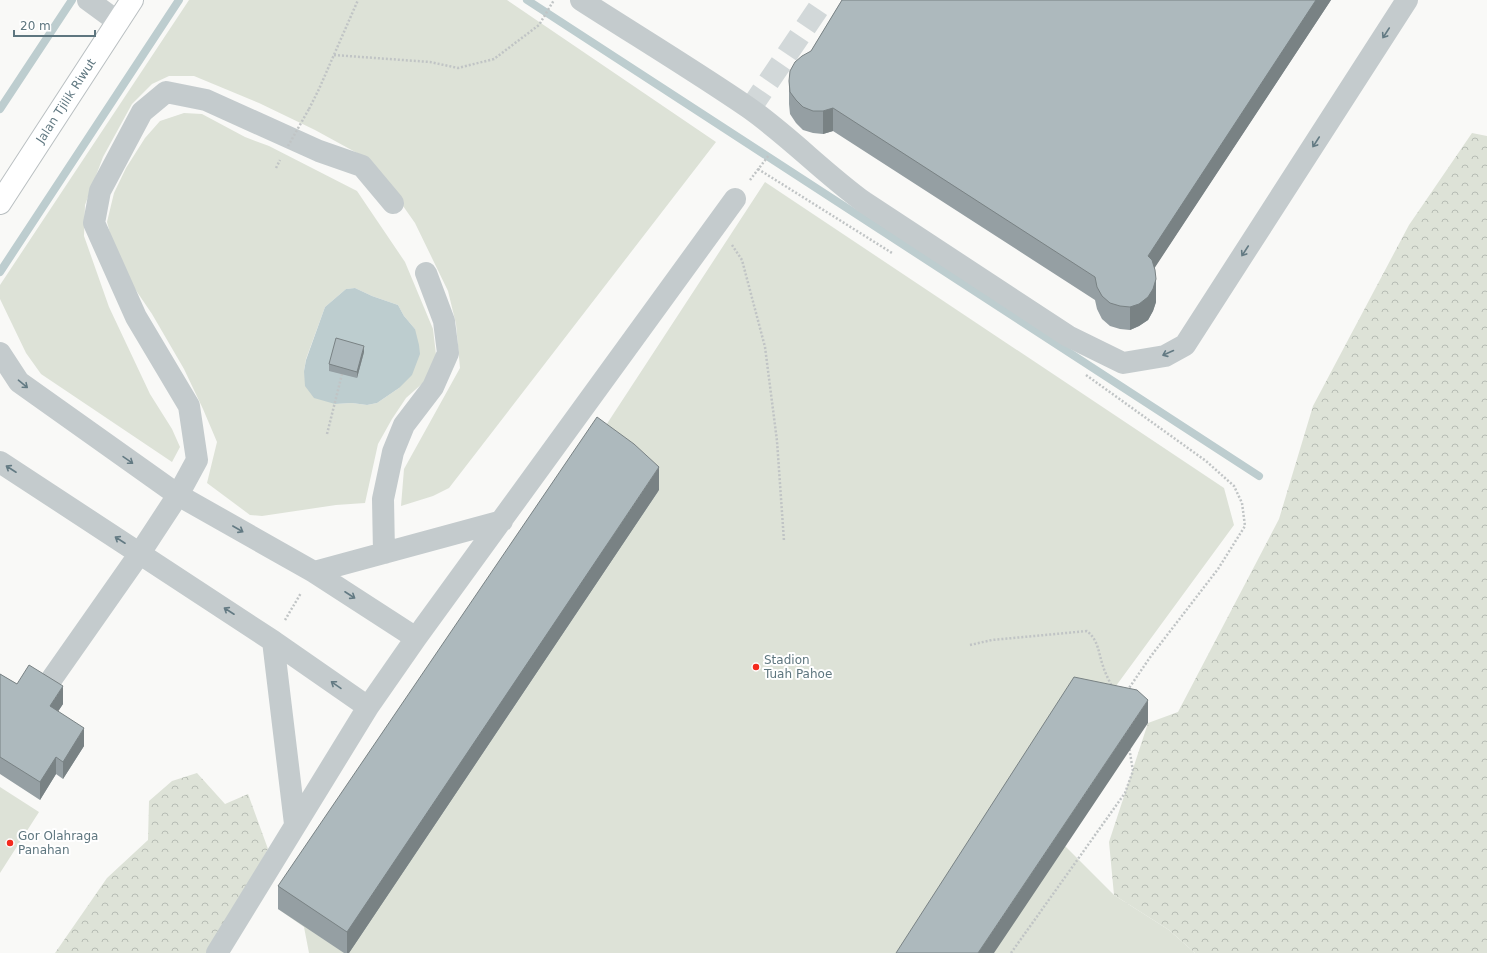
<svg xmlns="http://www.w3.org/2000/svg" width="1487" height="953" font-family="'DejaVu Sans',sans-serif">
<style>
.green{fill:#dde2d7;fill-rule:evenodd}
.forest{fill:url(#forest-crowns)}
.water{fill:#bdcdcf}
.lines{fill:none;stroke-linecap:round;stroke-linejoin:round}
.stream{stroke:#bdcdcf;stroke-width:8}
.minor-tunnel{stroke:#d2d8d9;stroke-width:22;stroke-dasharray:22 11;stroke-linecap:butt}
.highway-casing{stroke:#b9bfc1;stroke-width:24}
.path{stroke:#c0c4c5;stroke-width:2.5;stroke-dasharray:2 2;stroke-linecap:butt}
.minor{stroke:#c4cbcd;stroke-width:22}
.highway{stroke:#fff;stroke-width:22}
.path-bridge{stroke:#c0c4c5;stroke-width:2.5;stroke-dasharray:2 2;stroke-linecap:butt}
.wall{fill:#959fa3}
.shaded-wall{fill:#798284}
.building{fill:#adb9bd;stroke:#798284}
.oneway{stroke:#637a83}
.poi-dot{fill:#f42a1d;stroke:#fff;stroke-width:1.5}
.labels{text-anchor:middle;stroke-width:4;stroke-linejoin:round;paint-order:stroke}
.street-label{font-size:12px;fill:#5e767f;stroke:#fff}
.poi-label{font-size:12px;fill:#5e767f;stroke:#fff;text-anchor:start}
</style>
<defs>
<pattern id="forest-crowns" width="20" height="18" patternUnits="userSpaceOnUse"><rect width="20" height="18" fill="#dde2d7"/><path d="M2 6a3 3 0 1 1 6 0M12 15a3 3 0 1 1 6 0" fill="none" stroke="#b6bcb4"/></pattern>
</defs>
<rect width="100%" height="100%" fill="#f9f9f7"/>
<path class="green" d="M189,0H507L716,142L449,488L433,496L401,506L404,469L460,368L456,324L448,291L415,223L377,169L357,153L315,130L259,103L194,76H169L152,84L132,104L103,157L85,205L84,236L109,307L150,394L172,429L180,447L172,462L41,374L26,353L0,299V285Z
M184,113L202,114L245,137L269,146L357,191L405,262L433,329L437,363L424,382L406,398L392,419L378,444L365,503L336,505L262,516L250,515L207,483L217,442L203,409L184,369L152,314L133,286L114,248L107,222L114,193L126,168L145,138L160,121ZM355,288L372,296L398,305L404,316L415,329L399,388L377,403L367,405L352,403L335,404L304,371L306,359L325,307L346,289Z
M765,182L1224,488L1234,525L1102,705L1065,846L1114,895L1169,930L1195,953H309L304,927L278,909L597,439Z
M0,787L39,812L0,873Z"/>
<path class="forest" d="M1472,133L1487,136V953H1195L1169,930L1114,895L1109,842L1148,723L1178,712L1279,519L1313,406L1409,225Z
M197,773L225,804L248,794L268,849L209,953H55L107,878L148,840L149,801L172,781Z"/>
<path class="water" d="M355,288L372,296L398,305L404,316L415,329L419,345L420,354L412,375L399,388L377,403L367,405L352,403L335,404L314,398L305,386L304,371L306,360L325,307L346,289Z"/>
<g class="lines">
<path class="stream" d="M527,0L1259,476
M0,109L72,0
M0,272L179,0"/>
<path class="minor-tunnel" d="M750,109L824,0"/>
<g class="highway-casing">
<path id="highway" d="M0,203L132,0"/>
</g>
<path class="path" d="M334,55L430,62L458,68L494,59L539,25L554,0
M309,109L319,89L358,0
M276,168L280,160
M758,169L892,253
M750,180L769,155
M732,245L742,260L765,347L777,441L784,541
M1086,375L1206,461L1234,486L1242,503L1245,526L1218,569L1151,656L1127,691
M327,434L342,374
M285,620L301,593
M970,645L992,640L1087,631C1099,641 1098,652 1103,666C1105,673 1109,680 1112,687
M1011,953L1125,793L1133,771L1129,747"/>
<path class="minor" d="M88,0L118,22
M581,0C637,36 695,71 749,108C790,137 824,173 864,202L1068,336L1123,363L1165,356L1185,345L1407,0
M0,353L19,382L178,495L314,572L416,638
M0,462L273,641L368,707
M384,553L383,499L393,452L404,425L433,387L448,353L444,321L426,273
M314,572L502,521
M273,641L295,824
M0,687L32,707L140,553L178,495L197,460L189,406L136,317L94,223L100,191L142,112L166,92L206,100L319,151L362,166L393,203
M217,953L368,707L416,638L735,199"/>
<use href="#highway" class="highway"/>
<path class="path-bridge" d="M288,146L309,109"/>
</g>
<path class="wall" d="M842,0H1331L1154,268L1156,302L1153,311L1148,320L1139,326L1130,330L1120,329L1110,326L1102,319L1097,309L1095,300L833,131L823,134L813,133L803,130L796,123L790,114L789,104V81L811,51Z
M364,352L357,378L329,371V364Z
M659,490L349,953H344L278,909V886Z
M0,674L17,684L63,704L58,711L84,746L63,779L56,774L40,800L0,774Z"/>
<path class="shaded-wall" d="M1316,0H1331L1148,278V256Z
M833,108V131L823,134V111Z
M1156,279V302L1153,311L1148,320L1139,326L1130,330V307Z
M364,346V352L357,378V372Z
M659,467V490L349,953H347V932Z
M63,686V704L50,724V706Z
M1148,700V723L994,953H978Z
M84,728V746L63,779V762Z
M56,757V774L40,800V782Z"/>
<path class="building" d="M842,0H1316L1148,256L1152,260L1155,270L1156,279L1153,289L1148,297L1139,304L1130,307L1120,306L1110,303L1102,296L1097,287L1095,277L833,108L823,111H813L803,107L796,100L790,92L789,81L790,71L795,62L802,56L811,51Z
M336,338L364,346L357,372L329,364Z
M597,417L634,444L659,467L347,932L278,886Z
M29,665L63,686L50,706L84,728L63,762L56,757L40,782L0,757V674L17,684Z
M1074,677L1137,690L1148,700L978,953H896Z"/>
<defs><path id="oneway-shaft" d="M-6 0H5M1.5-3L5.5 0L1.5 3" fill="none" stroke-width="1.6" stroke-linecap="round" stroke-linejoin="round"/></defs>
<g class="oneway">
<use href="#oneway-shaft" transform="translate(1386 33) rotate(123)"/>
<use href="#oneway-shaft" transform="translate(1316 142) rotate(123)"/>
<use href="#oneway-shaft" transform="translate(1245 251) rotate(123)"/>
<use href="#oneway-shaft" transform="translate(1168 353) rotate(156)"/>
<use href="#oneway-shaft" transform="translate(23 384) rotate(40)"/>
<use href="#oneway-shaft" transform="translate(128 460) rotate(35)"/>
<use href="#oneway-shaft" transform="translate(11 469) rotate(-147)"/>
<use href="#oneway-shaft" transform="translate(238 529) rotate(30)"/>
<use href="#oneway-shaft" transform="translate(120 540) rotate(-147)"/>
<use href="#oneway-shaft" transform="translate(350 595) rotate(33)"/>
<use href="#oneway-shaft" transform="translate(229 611) rotate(-147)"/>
<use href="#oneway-shaft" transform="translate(336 685) rotate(-145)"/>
</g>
<g class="poi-dot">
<circle cx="756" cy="667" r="4"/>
<circle cx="10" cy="843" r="4"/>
</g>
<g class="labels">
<g class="street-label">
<text transform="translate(66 101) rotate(-57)" y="4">Jalan Tjilik Riwut</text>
</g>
<g class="poi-label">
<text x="764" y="664">Stadion<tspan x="764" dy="14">Tuah Pahoe</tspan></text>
<text x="18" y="840">Gor Olahraga<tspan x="18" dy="14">Panahan</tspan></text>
</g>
</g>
<path d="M14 30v6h81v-6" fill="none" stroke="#5e767f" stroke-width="2"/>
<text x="20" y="30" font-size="12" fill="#5e767f" stroke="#ffffff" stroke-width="3" paint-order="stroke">20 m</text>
</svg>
